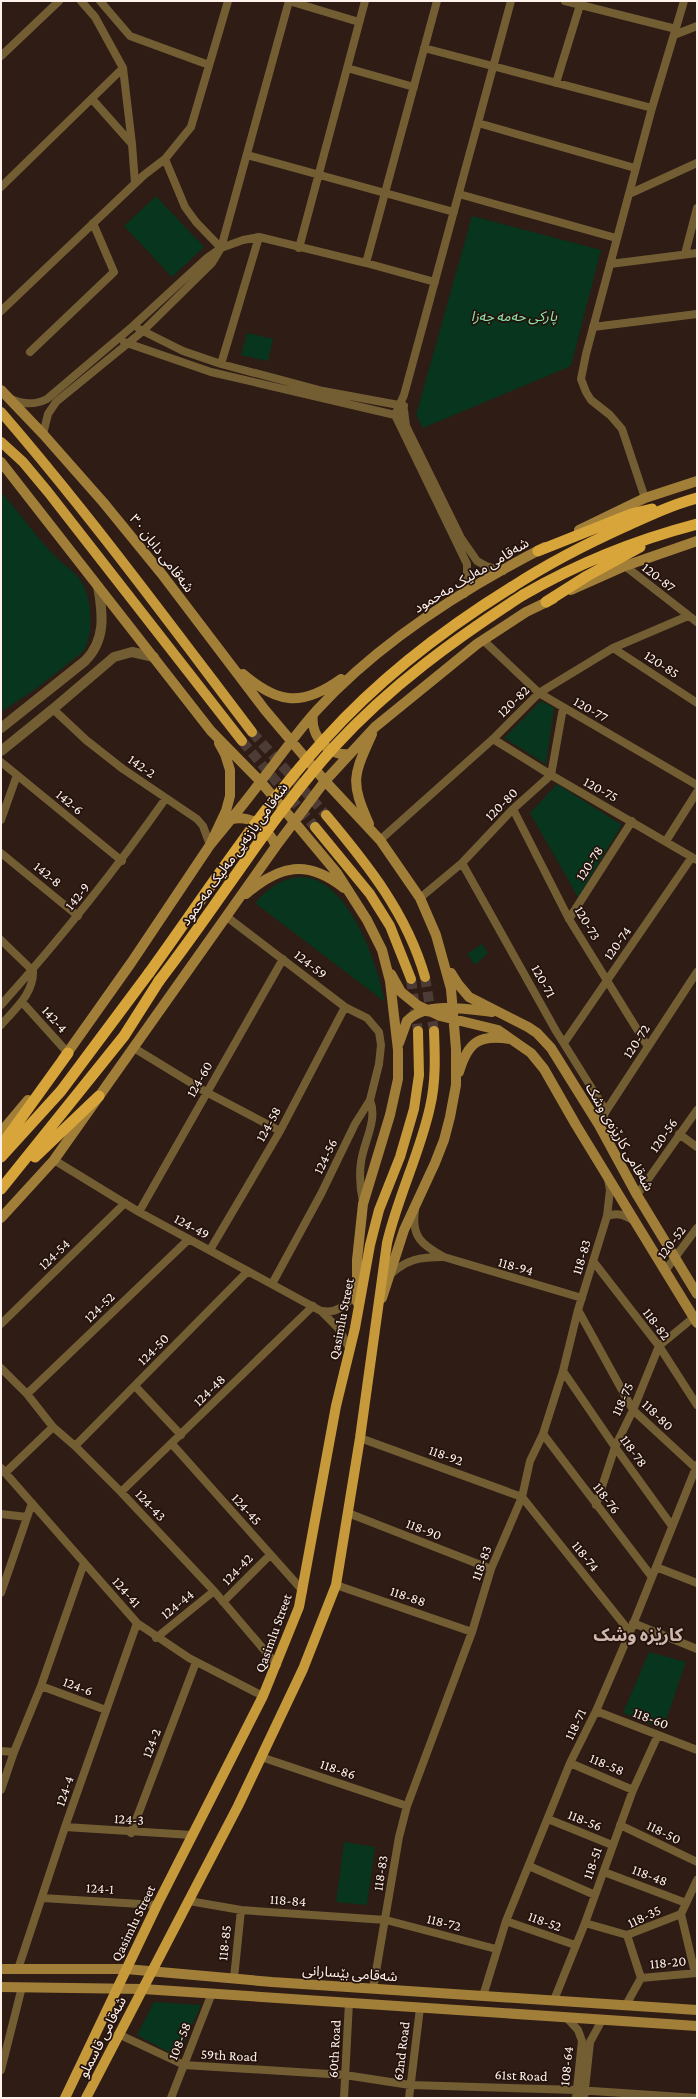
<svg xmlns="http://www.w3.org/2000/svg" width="698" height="2099" font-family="'Crimson Pro','Noto Sans Arabic',serif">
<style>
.green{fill:#07351d}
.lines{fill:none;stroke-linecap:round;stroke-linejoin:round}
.primary-tunnel{stroke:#4d3c35;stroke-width:10;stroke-dasharray:10 5;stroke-linecap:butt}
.minor{stroke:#735e34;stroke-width:8}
.tertiary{stroke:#735e34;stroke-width:10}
.secondary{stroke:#a27f39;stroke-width:10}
.primary{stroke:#c6993a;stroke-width:10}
.trunk{stroke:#d7a539;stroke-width:11}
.trunk-bridge{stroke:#d7a539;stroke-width:11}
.labels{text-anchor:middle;stroke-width:3.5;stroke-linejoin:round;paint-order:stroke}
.park-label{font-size:14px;font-style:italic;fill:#8ce4ad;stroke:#24130c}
.street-label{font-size:14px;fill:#fff2ed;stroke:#24130c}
.district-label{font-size:18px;font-weight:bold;fill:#d1b8af;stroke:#24130c}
</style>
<rect width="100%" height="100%" fill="#2e1c15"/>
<path class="green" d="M156,196L204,247L172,277L124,226Z
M472,216L601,250L571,366L423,428L416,415Z
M247,333L273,339L268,361L241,355Z
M1,492C20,513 39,541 59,560C68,568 77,573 83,584C92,600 94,636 83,652L34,690L1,712Z
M541,701L554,708L546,764L504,738Z
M557,784L622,825L578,897L530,813Z
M304,877C350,882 377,963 385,1002L255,903C269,888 282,877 304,877Z
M482,944L488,953L475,965L467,954Z
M649,1652L686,1662L663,1729L623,1713Z
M344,1842L375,1847L367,1905L336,1902Z
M154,2002L201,2005L178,2057L137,2035Z"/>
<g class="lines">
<path class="primary-tunnel" d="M252,732L326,815
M242,741L315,827
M425,977L434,1031
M411,979L418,1031"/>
<path class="minor" d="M81,1L95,17L123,68L132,144L135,183
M100,1L130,36L209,65
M289,1L359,22
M565,1L676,29
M674,35L697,26
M424,48L652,108
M1,56L59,1
M347,68L414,87
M556,83L580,5
M92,99L132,144
M478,123L635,168
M247,155L454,212
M165,159L185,207L196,222L221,248
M1,187L123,68
M459,194L616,238
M629,194L697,163
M299,248L365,1
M685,254L697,208
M366,263L437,1
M610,264L697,253
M1,311L144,175L165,159L191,127L228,1
M593,327L697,314
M139,329L183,351L221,364L323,391L404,406
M124,342L211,372L395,415H403
M30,352L114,272L93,223
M221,364L259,237
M11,399C24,405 35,405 47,399L133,326L207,258L221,248L243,240L259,237L366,263L435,282
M404,410L406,426L461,538L477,561L486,566L503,571
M43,434L48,414L56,402L143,331L212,263L221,248L289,1
M645,498L622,429L610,415L591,400L586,392L581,379L586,354L652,108L684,1
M625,566L697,622
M464,594L467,577V564L395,415L404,395L511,1
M483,640L539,693L697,785
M613,648L697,703
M53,709L86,740L123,769L197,819L203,826L210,845
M493,739L551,775L697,860
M1,762L122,861
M513,809L569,919L648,1047
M1,820L17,775
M380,840L493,739L539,693L613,648L688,616
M666,841L697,792
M1,853L78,916
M462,863L556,1031L606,1111
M420,898L462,863L513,809L551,775L563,708
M227,917L345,1007L367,1018L379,1032L381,1045L379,1064L370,1100L355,1124L321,1194L272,1284
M569,919L632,821
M1,940L33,971C34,993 15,1009 1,1025
M22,1002L68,1053
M1,1005C61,938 114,872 166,798
M564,1043L692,857
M134,1048L206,1092L280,1131
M599,1125L606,1111L697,972
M679,1134L697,1147
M54,1160L139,1212L321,1311L338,1328L350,1349
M637,1195L697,1110
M363,1202C360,1188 359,1176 361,1162C364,1141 378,1120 370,1100
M415,1210C411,1237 422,1245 444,1257L582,1298
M139,1212L283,959
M607,1216C618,1212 625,1215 634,1221
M210,1250L280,1131L345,1007
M593,1261L659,1346L697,1405
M665,1271L697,1228
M390,1275C406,1259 421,1257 443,1257
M578,1310L633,1410L697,1469
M322,1311C340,1314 348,1302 360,1290
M1,1324L125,1203
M1,1368L27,1394L53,1427L75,1446L121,1492L214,1591L277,1665
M563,1371L615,1447L672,1526
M135,1386L181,1435
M27,1394L189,1239
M543,1434L652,1577
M360,1438L522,1497L630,1632
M172,1444L303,1591
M75,1446L248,1271
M1,1468L137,1623L189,1658L263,1696
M5,1473L53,1427
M121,1492L313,1306
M596,1505L615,1447L633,1410L659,1346L693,1318
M348,1513L491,1569
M1,1514L27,1517
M656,1567L697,1583
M336,1585L472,1632
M1,1593L32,1503
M223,1602L270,1555
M633,1623L697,1649
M156,1638L214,1591
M41,1686L106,1710
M596,1711L697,1750
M1,1751L14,1752
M261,1757L407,1806
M570,1763L633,1790
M1,1790L14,1752L41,1686L84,1563
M548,1819L612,1845
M620,1825L697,1862
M65,1827L192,1835
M131,1833L196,1662
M529,1866L595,1895
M604,1872L686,1903
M42,1898L157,1905
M189,1901L241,1910L386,1920L496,1949
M681,1914L695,1973
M506,1921L575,1945
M585,1923L627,1935
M18,1969L65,1827L137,1623
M234,1978L241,1910
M641,1978L697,1973
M373,1989L399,1837L407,1806L472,1632L491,1569L522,1497L530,1461L543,1434L563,1371L578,1310L607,1216L610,1190L608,1179
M483,1996L506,1921L570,1763L596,1711L630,1632L697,1465
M554,2000L585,1923L633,1790L658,1735
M626,2005L641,1978L627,1935L681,1914L697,1880
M566,2017L578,2030L582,2041L576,2098
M118,2034L184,2065L345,2075L410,2085L577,2090L697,2098
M1,2070L22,1987
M171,2098L212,1993
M344,2098L349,2002
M409,2098L420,2008
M584,2098L590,2042L602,2020"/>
<path class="tertiary" d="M1,728L85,661C106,640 103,614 98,586
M1,751L53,709L114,657L132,652L154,657"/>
<path class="secondary" d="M1,390L43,434L103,502L161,573L265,710L325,781L380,840L420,898L436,935L451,989L456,1049V1085L450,1117L444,1140L435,1163L404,1230L382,1298
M1,462L211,731L261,782L337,873L367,920L382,950L390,981L398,1050V1079L390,1115L363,1204L357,1260V1302
M579,530L645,498L697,481
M571,590L625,566L697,541
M243,674C278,704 302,707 341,679
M313,715C310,735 328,757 350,754
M232,819C252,815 268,828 276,846
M369,824C350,781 353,776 372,734
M210,845C227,824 245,803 261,781C280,757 297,732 317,710C380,641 463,589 545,547
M246,894C280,865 307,859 344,888
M451,973L458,984L469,997L528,1027L537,1033L551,1048L599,1125L637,1195L697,1294
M391,974L401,992L417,1005L440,1016L498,1030L531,1053L544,1069L576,1125L697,1323
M399,1043L407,1021C426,1001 468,1009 492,1012
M63,1059L131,963L210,845L226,811L230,796V770L225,754L219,743
M459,1072C468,1042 479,1034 510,1039
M1,1132L28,1100
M1,1218L54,1160L276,846L325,781L375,727L477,644L526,612L553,599
M1,1969H126L272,1982L697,2010
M1,1987L143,1989L697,2026"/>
<path class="primary" d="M1,412C90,515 170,624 252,732
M1,442L23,462L48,492L242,741
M326,815C368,865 407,914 425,977
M315,827L370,894L390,926L411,979
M65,2098L157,1905L263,1696L299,1607L336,1406L355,1328L370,1245L379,1210L400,1157L414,1109L419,1075L418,1031
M86,2098L238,1806L303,1669L336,1585L360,1438L387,1243C398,1196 420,1153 430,1107C436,1082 435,1056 434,1031"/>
<path class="trunk" d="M538,551L631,514L652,509
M512,587C549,563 586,544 626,526C649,516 672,504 697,498
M523,595C578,563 636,540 697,524
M546,602L587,576L640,547
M1,1146L68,1053
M1,1157L61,1091L149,973
M35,1157L99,1096
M1,1189L124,1036L159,981"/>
<path class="trunk-bridge" d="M149,973C206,894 259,811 325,739C379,679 444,629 512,587
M159,981C219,904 269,819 335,746C390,686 455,639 523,595"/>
</g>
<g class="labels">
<g class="park-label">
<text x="514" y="321">پارکی حەمە جەزا</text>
</g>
<g class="street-label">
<text transform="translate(162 553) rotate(52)" y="5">شەقامی دابان ٣٠</text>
<text transform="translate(471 575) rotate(-31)" y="5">شەقامی مەلیک مەحمود</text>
<text transform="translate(659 577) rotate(38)" y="5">120-87</text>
<text transform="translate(662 664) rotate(33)" y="5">120-85</text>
<text transform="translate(513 701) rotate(-44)" y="5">120-82</text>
<text transform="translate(591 709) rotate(30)" y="5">120-77</text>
<text transform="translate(142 766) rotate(35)" y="5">142-2</text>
<text transform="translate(601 789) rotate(29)" y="5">120-75</text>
<text transform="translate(70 802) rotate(40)" y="5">142-6</text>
<text transform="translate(501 804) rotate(-45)" y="5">120-80</text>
<text transform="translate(234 854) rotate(-54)" y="5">شەقامی بازنەیی مەلیک مەحمود</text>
<text transform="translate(589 863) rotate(-57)" y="5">120-78</text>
<text transform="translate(48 874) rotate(39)" y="5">142-8</text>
<text transform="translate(77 896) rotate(-51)" y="5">142-9</text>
<text transform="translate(588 923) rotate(59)" y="5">120-73</text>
<text transform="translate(617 943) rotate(-55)" y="5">120-74</text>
<text transform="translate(311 964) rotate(38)" y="5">124-59</text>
<text transform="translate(544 981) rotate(61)" y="5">120-71</text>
<text transform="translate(55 1019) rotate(48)" y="5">142-4</text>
<text transform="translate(636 1041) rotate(-57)" y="5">120-72</text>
<text transform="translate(199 1079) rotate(-60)" y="5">124-60</text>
<text transform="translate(268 1124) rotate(-61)" y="5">124-58</text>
<text transform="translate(663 1135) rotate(-55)" y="5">120-56</text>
<text transform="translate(620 1137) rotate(60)" y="5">شەقامی کارێزەی وشک</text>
<text transform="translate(325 1156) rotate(-64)" y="5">124-56</text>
<text transform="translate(192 1226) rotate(28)" y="5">124-49</text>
<text transform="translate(671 1242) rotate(-53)" y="5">120-52</text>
<text transform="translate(54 1254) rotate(-44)" y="5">124-54</text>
<text transform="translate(581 1257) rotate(-73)" y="5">118-83</text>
<text transform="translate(516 1266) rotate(16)" y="5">118-94</text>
<text transform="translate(99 1307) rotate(-44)" y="5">124-52</text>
<text transform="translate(341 1319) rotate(-79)" y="5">Qasimlu Street</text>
<text transform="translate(657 1324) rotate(53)" y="5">118-82</text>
<text transform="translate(153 1349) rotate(-45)" y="5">124-50</text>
<text transform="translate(209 1390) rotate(-44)" y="5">124-48</text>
<text transform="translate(622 1399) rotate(-66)" y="5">118-75</text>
<text transform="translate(658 1415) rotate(44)" y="5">118-80</text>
<text transform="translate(634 1451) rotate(54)" y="5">118-78</text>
<text transform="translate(446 1455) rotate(20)" y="5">118-92</text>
<text transform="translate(607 1498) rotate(53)" y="5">118-76</text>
<text transform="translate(151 1505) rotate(47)" y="5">124-43</text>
<text transform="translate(247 1509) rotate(48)" y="5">124-45</text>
<text transform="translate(424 1529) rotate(21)" y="5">118-90</text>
<text transform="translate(586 1556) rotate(51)" y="5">118-74</text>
<text transform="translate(481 1563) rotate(-70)" y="5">118-83</text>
<text transform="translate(237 1569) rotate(-46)" y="5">124-42</text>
<text transform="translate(127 1592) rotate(49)" y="5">124-41</text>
<text transform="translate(408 1596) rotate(19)" y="5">118-88</text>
<text transform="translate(177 1604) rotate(-39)" y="5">124-44</text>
<text transform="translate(273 1633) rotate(-70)" y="5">Qasimlu Street</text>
<text transform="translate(78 1686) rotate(21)" y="5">124-6</text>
<text transform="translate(651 1718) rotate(21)" y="5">118-60</text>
<text transform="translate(575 1724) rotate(-64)" y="5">118-71</text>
<text transform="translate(151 1743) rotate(-69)" y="5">124-2</text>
<text transform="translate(607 1764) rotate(23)" y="5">118-58</text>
<text transform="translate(338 1769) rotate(19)" y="5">118-86</text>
<text transform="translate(64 1791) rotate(-71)" y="5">124-4</text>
<text transform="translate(129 1819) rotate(4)" y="5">124-3</text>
<text transform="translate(585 1820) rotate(22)" y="5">118-56</text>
<text transform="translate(664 1832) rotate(26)" y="5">118-50</text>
<text transform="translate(592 1863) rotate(-71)" y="5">118-51</text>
<text transform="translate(380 1873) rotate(-81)" y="5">118-83</text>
<text transform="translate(650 1875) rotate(21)" y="5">118-48</text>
<text transform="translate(100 1888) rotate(3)" y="5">124-1</text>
<text transform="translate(288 1900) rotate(4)" y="5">118-84</text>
<text transform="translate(644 1916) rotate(-25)" y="5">118-35</text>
<text transform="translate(545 1921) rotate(20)" y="5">118-52</text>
<text transform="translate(444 1922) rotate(14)" y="5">118-72</text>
<text transform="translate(133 1923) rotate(-64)" y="5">Qasimlu Street</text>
<text transform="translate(224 1943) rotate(-84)" y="5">118-85</text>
<text transform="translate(668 1962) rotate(-5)" y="5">118-20</text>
<text transform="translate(350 1973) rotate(4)" y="5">شەقامی بێسارانی</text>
<text transform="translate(102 2037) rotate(-63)" y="5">شەقامی قاسملو</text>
<text transform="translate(179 2041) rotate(-68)" y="5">108-58</text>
<text transform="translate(334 2049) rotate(-87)" y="5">60th Road</text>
<text transform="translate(401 2051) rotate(-83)" y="5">62nd Road</text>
<text transform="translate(229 2055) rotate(3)" y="5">59th Road</text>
<text transform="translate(566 2066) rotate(-84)" y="5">108-64</text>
<text transform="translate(521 2075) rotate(2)" y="5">61st Road</text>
</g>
<g class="district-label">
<text x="638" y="1641">کارێزە وشک</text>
</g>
</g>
<rect width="698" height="2099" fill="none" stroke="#fff2ed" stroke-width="4"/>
</svg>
